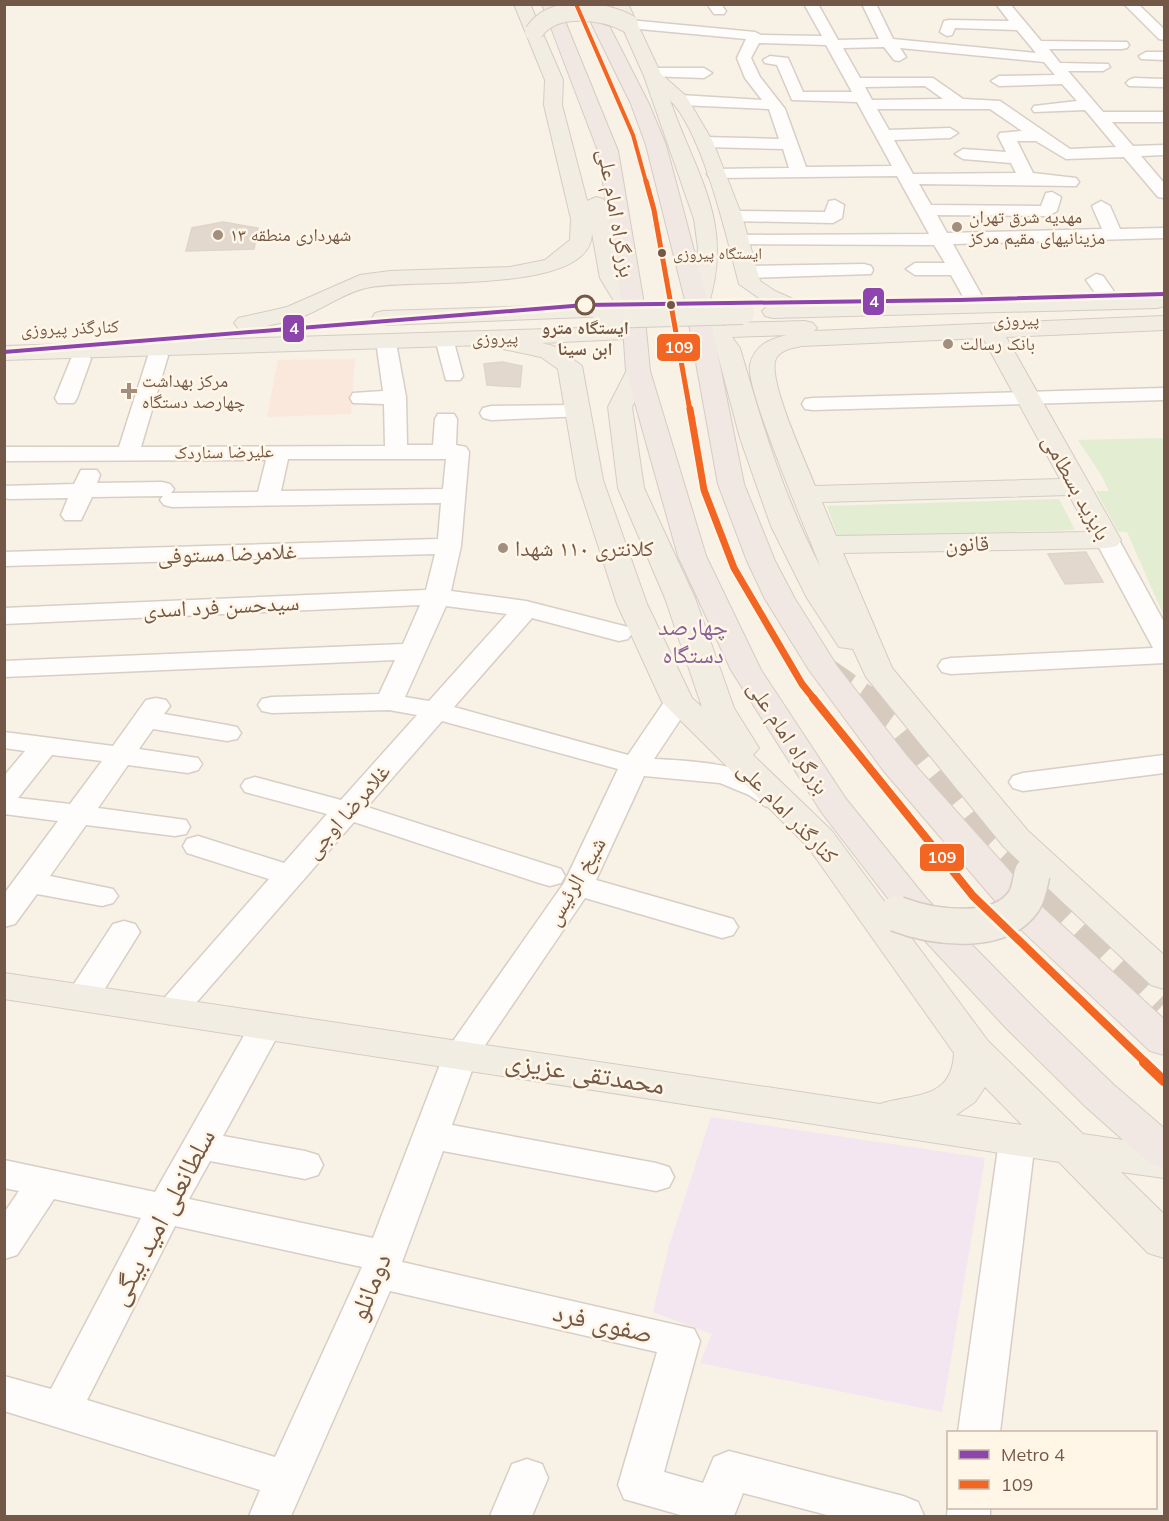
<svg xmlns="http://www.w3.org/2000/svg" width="1169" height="1521" font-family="Mulish,'Noto Naskh Arabic',sans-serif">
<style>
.commercial{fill:#fbe8dc}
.education{fill:#f3e6f0}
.green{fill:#e2edd1}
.building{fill:#e3d8ce;stroke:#dfd4c9;stroke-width:1.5}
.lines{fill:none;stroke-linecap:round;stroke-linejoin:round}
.major-tunnel-far1{stroke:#d6cbbe;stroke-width:28;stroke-dasharray:28 14;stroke-linecap:butt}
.major-tunnel{stroke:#d6cbbe;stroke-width:35;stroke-dasharray:35 18;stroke-linecap:butt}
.minor-casing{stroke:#d8cec5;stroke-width:3}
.major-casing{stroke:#d5ccc4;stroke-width:2}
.highway-casing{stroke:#d5ccc4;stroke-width:2}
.minor{fill:#fefdfb;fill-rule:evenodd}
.major{fill:#f2ede3;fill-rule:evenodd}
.highway{fill:#f1e8e3;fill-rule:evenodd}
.major-bridge-far2-casing{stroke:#d5ccc4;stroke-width:20;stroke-linecap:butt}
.major-bridge-far1-casing{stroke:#d5ccc4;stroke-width:24;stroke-linecap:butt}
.major-bridge-casing{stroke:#d5ccc4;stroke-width:38;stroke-linecap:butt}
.major-bridge-far2{stroke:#f2ede3;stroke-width:18}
.major-bridge-far1{stroke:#f2ede3;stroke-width:22}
.major-bridge{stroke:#f2ede3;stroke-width:35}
.bus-1-far4-casing{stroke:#fff6e7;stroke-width:6}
.bus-1-far3-casing{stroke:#fff6e7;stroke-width:8}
.bus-1-far2-casing{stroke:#fff6e7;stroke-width:10}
.bus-1-far1-casing{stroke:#fff6e7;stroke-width:13}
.bus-1-casing{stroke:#fff6e7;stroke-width:15}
.bus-1-far4{stroke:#f26522;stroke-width:4}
.bus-1-far3{stroke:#f26522;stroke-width:5}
.bus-1-far2{stroke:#f26522;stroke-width:7}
.bus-1-far1{stroke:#f26522;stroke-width:8}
.bus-1{stroke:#f26522;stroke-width:10}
.metro-1-casing{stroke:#fff6e7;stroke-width:5}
.metro-1{fill:#8e44ad;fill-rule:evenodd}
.poi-dot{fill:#a28e7f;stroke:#fff6e7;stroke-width:2}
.bus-dot{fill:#745847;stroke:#fff6e7;stroke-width:2}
.stop-dot{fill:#fff6e7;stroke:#745847;stroke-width:3}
.labels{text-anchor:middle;stroke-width:5;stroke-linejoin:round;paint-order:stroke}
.far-bus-label{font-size:16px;fill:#745847;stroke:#fff6e7;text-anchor:start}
.far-poi-label{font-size:18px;fill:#745847;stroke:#fff6e7;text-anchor:start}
.far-street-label{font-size:18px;fill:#745847;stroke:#fff6e7}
.far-stop-label{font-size:18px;font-weight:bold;fill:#745847;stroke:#fff6e7}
.street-label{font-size:22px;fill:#745847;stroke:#fff6e7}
.poi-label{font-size:22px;fill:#745847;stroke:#fff6e7;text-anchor:start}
.neighbourhood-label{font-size:24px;fill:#866298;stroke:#fff6e7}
.near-street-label{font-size:27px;fill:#745847;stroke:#fff6e7}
.line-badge{stroke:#fff6e7;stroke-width:2}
.badge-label{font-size:16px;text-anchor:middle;font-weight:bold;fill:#fff}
</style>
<rect width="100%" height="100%" fill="#f7f1e6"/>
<path class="commercial" d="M355,359L351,414L267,417L278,360Z"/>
<path class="education" d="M711,1117L985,1158L942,1412L700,1363L712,1334L653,1312L669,1246Z"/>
<path class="green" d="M1164,438V616L1127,532L1118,531L1096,491H1109L1102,476L1078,440Z
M1059,499L1075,530L838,537L827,506Z"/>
<path class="building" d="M223,222L258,228L254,249L186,251L192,228Z
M502,362L522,366L520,387L487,385L484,364Z
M1086,552L1103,582L1065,584L1048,554Z"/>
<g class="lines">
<path class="major-tunnel-far1" d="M825,671L865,699"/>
<path class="major-tunnel" d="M863,698L894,720L975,820L1164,1004"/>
<g class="minor-casing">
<path id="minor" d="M707,4H721L726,11L724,14H714Z
M804,4H818L838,40L879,39L862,4H876L893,39L1036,53L1017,30L955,28L952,35L947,36L940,32L944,21L949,20L1009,21L996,4H1010L1041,41L1127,42L1129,45L1127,48L1122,49H1049L1060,63L1108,64L1110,67L1103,71H1068L1103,112H1164V122H1112L1133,146L1164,145V155L1141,156L1164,183V198L1158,197L1124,157L1066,159L1036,141H1017L1033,173L1076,178L1079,182L1076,186L919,184L931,205L1041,206L1046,193L1052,192L1061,197L1057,211L1048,216L937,215L947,233L1102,229L1092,206L1101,201L1110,206L1120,229L1164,228V238L953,244L987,305L977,311L970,309L951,275H915L906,269L915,263H945L934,245L733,244L730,240L739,235L929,234L897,176L710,178L707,174L716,169L789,168L783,149L704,147L696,142L704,137L779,139L769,109L680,105L672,100L680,95L762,100L745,78L737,58L746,39L629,28L622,24L629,20L755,32L761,35L822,36ZM759,43L826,45L852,92H803L788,58L770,56L763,60L765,63L777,65L792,100L857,102L892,166L806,167L785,109L760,77L751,58ZM884,47L894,60L899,61L906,57L900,48L1044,62L1055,75L999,76L991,81L999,86L1062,84L1077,101L1034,106L1032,109L1034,112L1085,110L1116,147L1070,149L1000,101L963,99L933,78H860L843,48ZM925,86L943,99L872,100L865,87ZM877,109H990L1022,131L1000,133L998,136L1006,152L963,149L955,154L963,159L1011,163L1016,173L913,174L894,140L950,138L958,133L950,128L889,130Z
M1124,4H1138L1164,29V40L1159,39Z
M1146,52H1164V60L1141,59L1139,56Z
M652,68H704L712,73L704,78L647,76L644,73L647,70Z
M1134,78L1164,79V87L1129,86L1126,83L1129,80Z
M835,200L844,205L842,218L833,223L732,221L723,216L732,211L825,212L829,201Z
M864,264L871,266L873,270L871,274L746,278L737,272L746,266Z
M1096,274L1103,276L1115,293L1112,297H1098L1086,280Z
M447,340L454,342L463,376L460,380H446L437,346L440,342Z
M387,342L394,344L397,348L406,397L407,445H433L435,419L438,414H454L457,419L456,445L466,447L469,452L461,546L451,591L526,601L628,627L632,633L628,639L619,641L532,618L454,707L628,755L668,696L678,694L688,696L692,702L654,759C693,761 766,764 790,800L785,806L775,809L765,806L749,795L720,783L644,776L596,880L733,919L738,927L733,935L722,938L585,898L477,1057L452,1125L656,1163L669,1167L674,1177L669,1187L656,1191L443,1151L402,1262L694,1329L700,1341L664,1472L703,1483L714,1457L729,1451L903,1496L918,1502L924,1516H831L743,1493L734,1516H684L624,1499L618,1485L657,1352L390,1291L291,1516H249L260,1490L4,1411V1376L51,1389L141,1218L54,1199L17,1255L4,1259V1213L19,1191L4,1188V1160L155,1192L254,1018L266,1014L278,1018L283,1026L223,1136L305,1151L318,1155L323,1165L318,1175L305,1179L210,1161L189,1199L373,1238L444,1054L564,883L618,769L442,721L367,807L561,869L565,876L561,883L550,886L539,883L354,822L181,1020L169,1024L157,1020L152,1012L269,879L187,853L183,846L187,839L198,836L284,863L327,814L245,792L241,786L245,780L255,777L341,800L417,715L389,710L272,713L262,711L258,705L262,699L272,697L379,694L395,660L4,677V661L403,644L420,605L4,624V608L426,590L435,554L4,566V552L438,539L441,503L172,507L164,505L160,500L163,496L92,497L81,520H65L61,515L68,498L10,499L4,498V486L74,484L81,470H97L100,475L97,483L162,482L170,484L174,489L171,493L258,492L266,460L4,461V447H119L148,356L151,352H165L168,356L141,447L385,446L384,404L353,403L350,398L353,393L383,391L377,348L380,344ZM288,459H446L443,489L281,491ZM446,606L507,614L429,701L405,697ZM175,1226L362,1267L275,1457L87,1400Z
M81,353L88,355L91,359L77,398L74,403H58L55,398L71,359L74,355Z
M1164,388V400L813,410L805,409L802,404L805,399L813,398Z
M577,405L585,406L588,411L585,416L491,420L483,418L480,413L483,408L491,406Z
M1107,533L1116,535L1119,540L1164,622V663L951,674L942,672L938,666L942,660L951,658L1153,648L1095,540L1098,535Z
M156,698L166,700L170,706L164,714L227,725L237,727L241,733L237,739L227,741L153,729L139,749L198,758L202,764L198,770L188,773L128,765L98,808L186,820L190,827L186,834L175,836L86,825L50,876L113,889L118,896L113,903L102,906L37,894L15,924L4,927V894L58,821L4,814V776L25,751L4,748V732L113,746L146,700ZM52,755L102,761L70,804L18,798Z
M1164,755V773L1023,791L1013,788L1009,782L1013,776L1023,773Z
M124,921L135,924L140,932L94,1006L82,1010L70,1006L65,998L70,990L113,924Z
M1017,1127L1030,1131L1035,1141L1000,1432H958L999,1141L1004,1131Z
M527,1459L542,1464L548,1478L532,1516H490L512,1464Z
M948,1506L990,1508V1516H947Z"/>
</g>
<g class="major-casing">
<path id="major" d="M514,4H530L563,80L562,105L587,201L596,197L603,199L606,203L622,278L644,314L641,319H625L600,278L592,233C592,297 407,277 366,288C344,293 324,308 304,316C286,323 265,326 246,330L238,328L234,323L238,318L287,307L360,275L390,271L510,267L545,260L570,240L571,219L544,105L545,80Z
M612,4H628L661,74L686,96L713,142L742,216L760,281L775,291L802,303L1164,296V306L1157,308L773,318L765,316L762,311L769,305L739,284C727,238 703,133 670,100C696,176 735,222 708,306L723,326L732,323L805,321L813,323L817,328L814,331L1164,316V330L1006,337L1121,540L1117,546L1107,548L843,553L892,668L1028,831L1164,955V989L1151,985L1004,847L866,677L853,649L839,647L807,598L771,526L740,438L716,348L686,306L695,277L698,248L694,219L644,76ZM787,335C770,339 754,345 750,365C745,388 809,537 821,568C784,498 762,424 740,348L732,337ZM983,338L1060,479L815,486C807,464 764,374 777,357C783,349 793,348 802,346ZM1069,495L1089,532L836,536L822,502Z
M603,304L611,306L614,311L611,316L383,325L375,323L372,318L375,313L383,311Z
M616,327L624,329L628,334L624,339L542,343L557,347L582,366L603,480L647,604L692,698L702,707L665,598L618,488L608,407L629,366L638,364L647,366L650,371L632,407L644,488L695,598L734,708L759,748L753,755L832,831L988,1041L1083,1134L1164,1146V1178L1121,1172L1164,1214V1258L1148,1253L1059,1162L4,999V973L880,1104C915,1093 952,1100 954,1053L808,847L662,702L617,604L577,480L558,369L541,357L484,345L4,360V346ZM985,1087L1022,1125L956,1115L975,1102Z"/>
</g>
<g class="highway-casing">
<path id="highway" d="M542,4H558L618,151L643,298L650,371L706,556L761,670L846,799L926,898L1035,1009L1114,1085L1164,1128V1168L1149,1163L1086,1107L1007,1029L900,914L822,813L731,670L678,556L626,371L621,298L598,151Z
M582,4H598L649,104L666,145L706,296L744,484L775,561L795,599L837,666L907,756L1040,905L1164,1019V1055L1150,1051L1014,923L883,770L809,670L765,599L747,561L718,484L684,296L646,145L631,104Z"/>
</g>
<use href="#minor" class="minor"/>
<use href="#major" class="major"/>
<use href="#highway" class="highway"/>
<g class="major-bridge-far2-casing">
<path id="major-bridge-far2" d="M534,32C553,3 603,10 629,24"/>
</g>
<g class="major-bridge-far1-casing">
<path id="major-bridge-far1" d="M604,317L743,313"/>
</g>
<g class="major-bridge-casing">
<path id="major-bridge" d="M897,914C931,927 999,938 1024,901C1029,893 1030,883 1032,874"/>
</g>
<use href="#major-bridge-far2" class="major-bridge-far2"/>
<use href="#major-bridge-far1" class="major-bridge-far1"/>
<use href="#major-bridge" class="major-bridge"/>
<g class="bus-1-far4-casing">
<path id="bus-1-far4" d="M576,4L633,135L646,182"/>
</g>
<g class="bus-1-far3-casing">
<path id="bus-1-far3" d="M646,181L654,210L690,411"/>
</g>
<g class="bus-1-far2-casing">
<path id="bus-1-far2" d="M690,409L704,490L734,568L802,684L814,699"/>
</g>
<g class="bus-1-far1-casing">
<path id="bus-1-far1" d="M813,698L973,896L1146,1063"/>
</g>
<g class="bus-1-casing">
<path id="bus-1" d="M1144,1062L1164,1081"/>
</g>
<use href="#bus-1-far4" class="bus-1-far4"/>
<use href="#bus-1-far3" class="bus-1-far3"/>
<use href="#bus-1-far2" class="bus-1-far2"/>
<use href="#bus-1-far1" class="bus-1-far1"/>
<use href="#bus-1" class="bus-1"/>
<g class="metro-1-casing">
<path id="metro-1" d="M1164,292V296L960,302L585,307L4,354V350L585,303L960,298Z"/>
</g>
<use href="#metro-1" class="metro-1"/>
</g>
<g class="poi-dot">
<circle cx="957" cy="227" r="6"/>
<circle cx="218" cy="235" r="6"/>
<circle cx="948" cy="344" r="6"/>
<path d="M126 382h6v6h6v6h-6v6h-6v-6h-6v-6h6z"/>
<circle cx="503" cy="548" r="6"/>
</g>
<g class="bus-dot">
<circle cx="662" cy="253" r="5"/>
<circle cx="671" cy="305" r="5"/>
</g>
<circle class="stop-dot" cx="585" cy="305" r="9"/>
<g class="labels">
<g class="far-bus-label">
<text x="673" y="259">ایستگاه پیروزی</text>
</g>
<g class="far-poi-label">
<text x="969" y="223">مهدیه شرق تهران<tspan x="969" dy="21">مزینانیهای مقیم مرکز</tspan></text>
<text x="230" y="241">شهرداری منطقه ۱۳</text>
<text x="960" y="350">بانک رسالت</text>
<text x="142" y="387">مرکز بهداشت<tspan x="142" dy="21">چهارصد دستگاه</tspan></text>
</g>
<g class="far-street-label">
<text transform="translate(1016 320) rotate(-2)" y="6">پیروزی</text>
<text transform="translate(70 328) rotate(-2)" y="6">کنارگذر پیروزی</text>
<text transform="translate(495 338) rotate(-2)" y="6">پیروزی</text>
<text transform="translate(224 452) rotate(-1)" y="6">علیرضا سناردک</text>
</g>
<g class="far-stop-label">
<text x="585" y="334">ایستگاه مترو<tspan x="585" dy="21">ابن سینا</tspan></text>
</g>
<g class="street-label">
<text transform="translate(617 213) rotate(80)" y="8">بزرگراه امام علی</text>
<text transform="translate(1077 487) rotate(61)" y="8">بایزید بسطامی</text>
<text transform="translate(967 543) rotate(-1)" y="8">قانون</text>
<text transform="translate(227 553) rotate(-2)" y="8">غلامرضا مستوفی</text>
<text transform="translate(221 606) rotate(-3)" y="8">سیدحسن فرد اسدی</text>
<text transform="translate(789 737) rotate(57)" y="8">بزرگراه امام علی</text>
<text transform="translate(347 811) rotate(-49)" y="8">غلامرضا اوجی</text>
<text transform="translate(788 812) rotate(46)" y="8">کنارگذر امام علی</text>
<text transform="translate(575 881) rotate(-60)" y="8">شیخ الرئیس</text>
</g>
<g class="poi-label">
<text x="515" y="556">کلانتری ۱۱۰ شهدا</text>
</g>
<g class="neighbourhood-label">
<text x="693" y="635">چهارصد<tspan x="693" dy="28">دستگاه</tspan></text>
</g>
<g class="near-street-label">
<text transform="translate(585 1073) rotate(9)" y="9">محمدتقی عزیزی</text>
<text transform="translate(162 1217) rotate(-62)" y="9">سلطانعلی امید بیگی</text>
<text transform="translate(370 1287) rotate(-68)" y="9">دومانلو</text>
<text transform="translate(603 1323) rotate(13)" y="9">صفوی فرد</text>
</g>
</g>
<g class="line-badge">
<rect x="862" y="287" width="23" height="29" rx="6" fill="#8e44ad"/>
<rect x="282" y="314" width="23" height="29" rx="6" fill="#8e44ad"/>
<rect x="656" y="333" width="45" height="29" rx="6" fill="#f26522"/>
<rect x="919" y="843" width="46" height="29" rx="6" fill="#f26522"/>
</g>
<g class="badge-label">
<text x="874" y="307">4</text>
<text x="294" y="334">4</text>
<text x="679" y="353">109</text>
<text x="942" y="863">109</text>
</g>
<rect width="1169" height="1521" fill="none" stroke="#745847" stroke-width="12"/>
<rect x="947" y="1431" width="210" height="78" fill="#fff6e7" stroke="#c7b7a7" stroke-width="1.5"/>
<rect x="959" y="1450" width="30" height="9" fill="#8e44ad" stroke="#c7b7a7" stroke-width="1.5"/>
<text x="1001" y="1461" font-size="18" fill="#745847">Metro 4</text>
<rect x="959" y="1480" width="30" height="9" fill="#f26522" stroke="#c7b7a7" stroke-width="1.5"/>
<text x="1001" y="1491" font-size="18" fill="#745847">109</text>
</svg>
